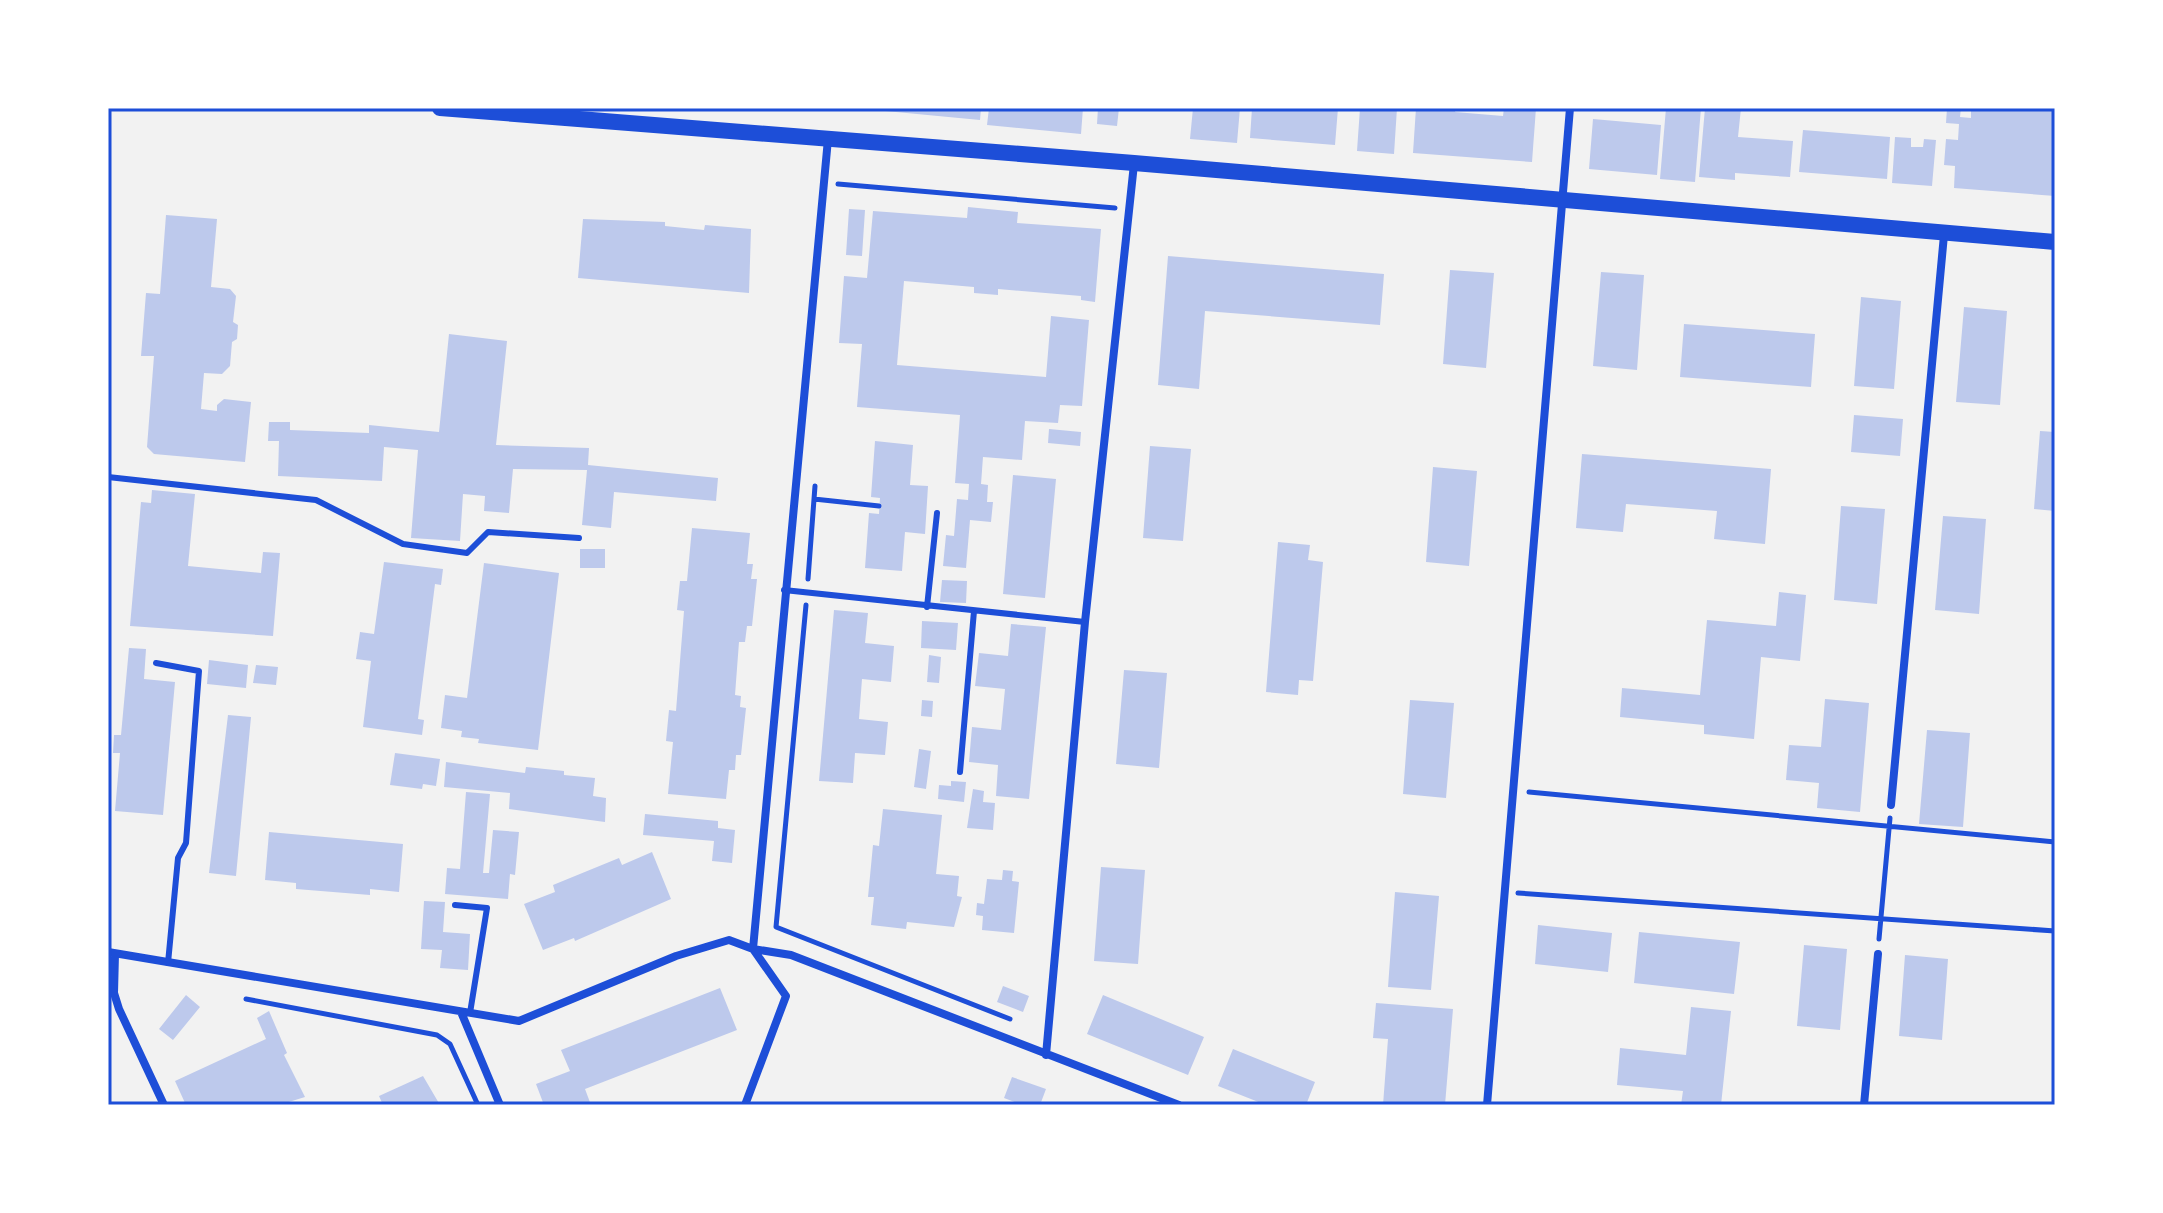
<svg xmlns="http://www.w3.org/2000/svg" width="2163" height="1213" font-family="Arial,sans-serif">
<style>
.building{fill:#bdc9ec}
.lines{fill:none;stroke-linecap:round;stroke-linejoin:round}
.path{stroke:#1d4ed8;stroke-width:5}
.service{stroke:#1d4ed8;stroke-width:6}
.minor{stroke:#1d4ed8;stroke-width:8}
.secondary{stroke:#1d4ed8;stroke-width:16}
.neatline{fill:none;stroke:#1d4ed8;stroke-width:3}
</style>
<rect width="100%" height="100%" fill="#f2f2f2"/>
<path class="building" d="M854,108H981L980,120Z
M989,108H1083L1081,134L987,125Z
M1098,108H1119L1117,126L1097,124Z
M1193,108H1240L1237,143L1190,139Z
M1252,108H1338L1335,145L1250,138Z
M1360,108H1397L1394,154L1357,151Z
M1416,108H1456L1455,112L1503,116L1504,108H1536L1532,162L1413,153Z
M1666,108H1701L1695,182L1660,179Z
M1705,108H1741L1738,137L1793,141L1790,177L1735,173V180L1699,177Z
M1947,108H1961L1960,117L1971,118V108H2055V196L1954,188L1955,166L1944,165L1946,139L1958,140L1959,124L1946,123Z
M1593,119L1661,125L1657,175L1589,169Z
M1803,130L1890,137L1887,179L1799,172Z
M1895,137L1911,138V147H1923L1924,139L1936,140L1932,186L1892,183Z
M968,207L1018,212L1017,223L1101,229L1095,302L1081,300V296L998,289V295L974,293V287L904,281L897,365L1046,377L1051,316L1089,320L1082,406L1060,405L1058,423L1025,421L1022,460L983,457L981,484L988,485L987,502H993L991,522L970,520L966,568L943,566L946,535L954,536L957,499L968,500L969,484L955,483L960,415L857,407L862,344L839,343L844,276L867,278L873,211L967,218Z
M849,209L865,210L862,256L846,255Z
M166,215L217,219L211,287L230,289L236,296L233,322L238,325L237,339L232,342L230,366L222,374L204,373L201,409L217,411V405L224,399L251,402L245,462L154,454L147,447L154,356H141L146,293L160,294Z
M583,219L665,222V226L704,230L705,225L751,229L749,293L578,278Z
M1168,256L1384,274L1380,325L1205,311L1199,389L1158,385Z
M1450,270L1494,273L1486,368L1443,364Z
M1601,272L1644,275L1637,370L1593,366Z
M1861,297L1901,301L1894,389L1854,386Z
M1964,307L2007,311L2000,405L1956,402Z
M1684,324L1815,334L1811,387L1680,377Z
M449,334L507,341L496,445L589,448L588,465L718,478L716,501L614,492L611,528L582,525L587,470L513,469L509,513L484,511L485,496L463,494L460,541L411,538L418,450L384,447L382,481L278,476L279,441H268L269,422H290V430L369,433V425L439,432Z
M1854,415L1903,419L1900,456L1851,452Z
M1049,429L1081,432L1080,446L1048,443Z
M2040,431L2055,432V511L2034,509Z
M875,441L913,445L910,485L928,486L925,534L905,532L902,571L865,568L869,513L879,514L880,498L871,497Z
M1150,446L1191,449L1183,541L1143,538Z
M1582,454L1771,469L1765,544L1714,539L1717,511L1626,504L1623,532L1576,528Z
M1433,467L1477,471L1469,566L1426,562Z
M1013,475L1056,479L1045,598L1003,594Z
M152,490L195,494L188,566L261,573L263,552L280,553L273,636L130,626L141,502L151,503Z
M1841,506L1885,509L1877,604L1834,600Z
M1943,516L1986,519L1979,614L1935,610Z
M692,528L750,533L747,564H753L751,579H757L752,626H747L745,642H739L735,695L741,696L740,707L746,708L741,755H736L735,770H729L726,799L668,794L673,742L666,741L669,710L676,711L684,611L677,610L680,581H687Z
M1278,542L1310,545L1308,560L1323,562L1313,681L1299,680L1298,695L1266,692Z
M580,549H605V568H580Z
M384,562L443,569L441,585L435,584L418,719L424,720L422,735L363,727L371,661L356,659L360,632L374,634Z
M484,563L559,573L538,750L478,743L479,739L461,737L462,731L441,728L445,695L467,698Z
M942,580L967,581L966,603L940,602Z
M1779,592L1806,595L1800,661L1761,657L1754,739L1704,734V725L1620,717L1622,688L1700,695L1707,620L1776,626Z
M834,610L868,613L865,643L894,646L891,682L862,679L859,719L888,722L885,755L855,753L853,783L819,781Z
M922,621L958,623L956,650L921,648Z
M1011,624L1046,627L1029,799L996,796L998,765L969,762L972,727L1001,730L1005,689L975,686L979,653L1008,656Z
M129,648L146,649L144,679L175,682L163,815L115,811L120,753H113L114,735H121Z
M929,655L941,657L939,683L927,682Z
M209,660L248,665L246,688L207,684Z
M256,665L278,667L276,685L253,683Z
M1124,670L1167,673L1159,768L1116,764Z
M1825,699L1869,703L1860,812L1817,808L1819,783L1786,780L1789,745L1821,747Z
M922,700L933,701L932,717L921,716Z
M1410,700L1454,703L1446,798L1403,794Z
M228,715L251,717L236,876L209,873Z
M1927,730L1970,733L1963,827L1919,824Z
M919,749L931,751L926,789L914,787Z
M395,753L440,759L436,786L423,784L422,789L390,785Z
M446,762L525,773L526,767L564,771V775L595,778L593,796L606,798L605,822L509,809L510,793L444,787Z
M951,781L966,782L964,802L938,799L939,785L951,786Z
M973,789L984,791L983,802L995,803L993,830L967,828Z
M466,792L490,794L483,873H489L493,830L519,832L515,875L510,874L508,899L445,894L447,868L460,869Z
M883,809L942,815L936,874L959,876L957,896L962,897L954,927L907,922L906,929L871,925L874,897H868L873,845L879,846Z
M645,814L718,821V828L735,830L732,863L712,861L714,841L643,835Z
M269,832L403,844L399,892L370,889V895L296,889V883L265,880Z
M652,852L671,899L575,941L574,938L543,950L524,904L555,892L553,885L619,858L622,865Z
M1101,867L1145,870L1138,964L1094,961Z
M1003,870L1013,871L1012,881L1019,882L1014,933L982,930L983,916L976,915L977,903L984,904L987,879L1002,880Z
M1395,892L1439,896L1431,990L1388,987Z
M424,901L445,902L443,932L470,934L468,970L440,968L442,950L421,949Z
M1538,925L1612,933L1608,972L1535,964Z
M1639,932L1740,942L1734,994L1634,983Z
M1804,945L1847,949L1840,1030L1797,1026Z
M1905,955L1948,959L1942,1040L1899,1036Z
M1003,986L1029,996L1023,1012L997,1002Z
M720,988L737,1030L585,1089L591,1105H544L536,1084L570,1071L561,1050Z
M186,995L200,1007L173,1040L159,1029Z
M1103,995L1204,1037L1188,1075L1087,1034Z
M1376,1003L1453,1009L1445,1105H1383L1388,1039L1373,1038Z
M1691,1007L1731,1011L1721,1105H1681L1683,1091L1617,1085L1620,1048L1686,1055Z
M269,1011L287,1053L284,1055L305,1097L279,1105L185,1103L175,1081L266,1039L257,1018Z
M1233,1049L1315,1082L1306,1105H1266L1218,1086Z
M423,1076L440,1105H383L379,1096Z
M1012,1077L1046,1089L1040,1105H1023L1004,1098Z"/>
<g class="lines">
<path class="path" d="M838,184L1115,208
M814,499L879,506
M808,579L815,486
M806,605L776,927L1010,1019
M1529,792L2055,842
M1518,893L2055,931
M1879,939L1890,818
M246,999L437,1035L450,1044L478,1105"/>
<path class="service" d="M108,477L316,500L403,544L467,553L488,532L579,538
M784,590L1085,622
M927,607L937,513
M156,663L199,671L186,843L178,858L168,963
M960,772L974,611
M455,905L487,908L470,1013"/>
<path class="minor" d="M1891,805L1944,235
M108,952L519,1021L676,956L729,940L753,949L791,955L1179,1105
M115,954L114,993L119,1009L164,1105
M461,1012L500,1105
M1046,1055L1085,622L1134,164
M745,1105L786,996L753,949L828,139
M1487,1105L1570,108
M1864,1105L1878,954"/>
<path class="secondary" d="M440,108L1134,163L2055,242"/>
</g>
<rect width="2163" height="1213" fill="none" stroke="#ffffff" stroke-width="220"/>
<rect x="110" y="110" width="1943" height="993" class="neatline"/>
</svg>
